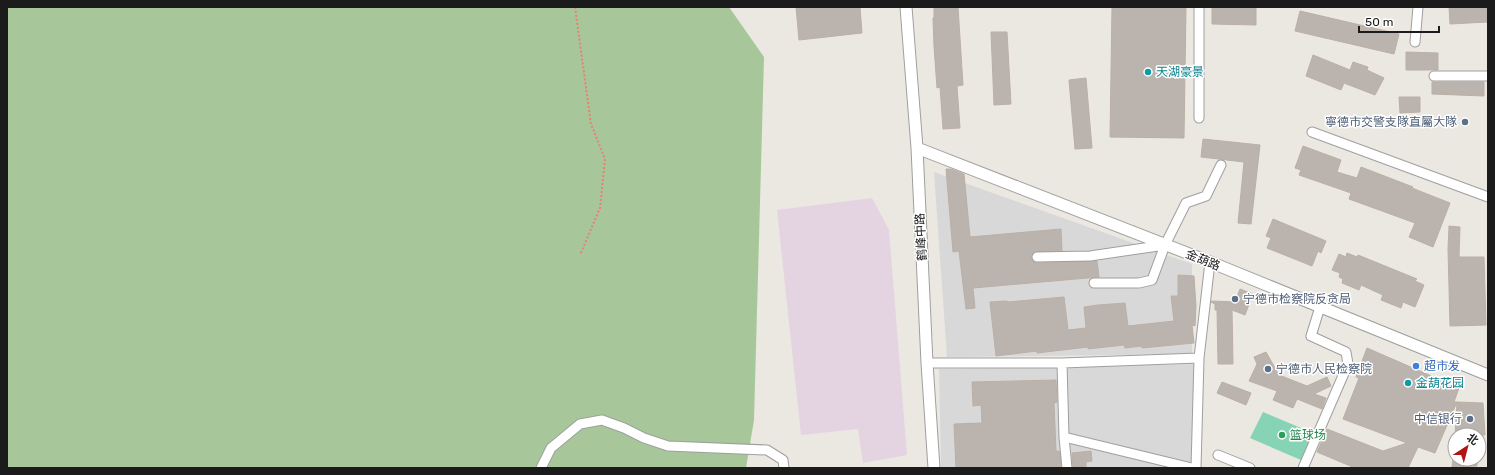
<svg xmlns="http://www.w3.org/2000/svg" width="1495" height="475" font-family="Rubik,'Noto Sans SC',sans-serif">
<style>
.residential{fill:#d9d8d8}
.industrial{fill:#e4d4e1}
.forest{fill:#a7c79a}
.pitch{fill:#86d3b6}
.building{fill:#bbb4ae;stroke:#bbafa5}
.lines{fill:none;stroke-linecap:round;stroke-linejoin:round}
.minor-casing{stroke:#9f9f9f;stroke-width:11}
.tertiary-casing{stroke:#9f9f9f;stroke-width:13}
.path{stroke:#ea8073;stroke-width:2;stroke-dasharray:2 2;stroke-linecap:butt}
.minor{stroke:#fff;stroke-width:9}
.tertiary{stroke:#fff;stroke-width:11}
.culture-dot{fill:#0f9aa8;stroke:#fff;stroke-width:1.5}
.service-dot{fill:#5c6f8a;stroke:#fff;stroke-width:1.5}
.shop-dot{fill:#3f7fe0;stroke:#fff;stroke-width:1.5}
.leisure-dot{fill:#2e9e5b;stroke:#fff;stroke-width:1.5}
.labels{text-anchor:middle;stroke-width:3;stroke-linejoin:round;paint-order:stroke}
.culture-label{font-size:12px;fill:#0d838f;stroke:#fff;text-anchor:start}
.service-label{font-size:12px;fill:#4e5e75;stroke:#fff;text-anchor:end}
.street-label{font-size:12px;fill:#1b1b1b;stroke:#fff}
.shop-label{font-size:12px;fill:#366cbe;stroke:#fff;text-anchor:start}
.leisure-label{font-size:12px;fill:#27864d;stroke:#fff;text-anchor:start}
</style>
<rect width="100%" height="100%" fill="#ebe8e1"/>
<path class="residential" d="M934,172L1192,264V354L947,357Z
M1194,364L1191,468H941L939,369Z"/>
<path class="industrial" d="M872,198L889,230L907,455L863,463L858,429L801,435L777,210Z"/>
<path class="forest" d="M7,7H729L764,57L754,420L746,468H7Z"/>
<path class="pitch" d="M1263,412L1313,433L1301,460L1250,438Z"/>
<path class="building" d="M796,7H860L862,33L799,40Z
M934,7H958L963,85L957,86L960,128L943,129L940,87L937,88L934,46L933,18H934Z
M1112,7H1186L1184,138L1110,137Z
M1212,7H1256V25L1212,24Z
M1449,7H1488V22L1450,24Z
M1300,11L1399,34L1394,54L1295,31Z
M991,32H1007L1011,104L994,105Z
M1406,52L1438,53V70H1406Z
M1313,55L1350,70L1353,62L1368,67L1367,70L1384,78L1375,95L1344,83L1341,90L1306,76Z
M1086,78L1092,148L1075,149L1069,80Z
M1432,82H1484V96L1432,94Z
M1399,97H1420V112L1400,113Z
M1203,139L1260,145L1251,224L1238,223L1244,162L1201,157Z
M1303,146L1341,160L1337,172L1357,178L1361,167L1413,187L1412,188L1450,203L1433,247L1409,237L1415,223L1349,199L1351,193L1299,175L1301,170L1295,168Z
M946,169H951L964,174L970,237L1061,229L1062,251L1034,252L1031,257L1032,260L1037,263L1097,261L1099,277L973,288L975,308L966,309L959,251L953,252Z
M1273,219L1326,241L1321,253L1318,251L1312,266L1267,248L1271,238L1266,236Z
M1449,226L1460,227L1459,257H1484L1486,325L1450,326L1448,249Z
M1347,253L1357,257L1358,255L1417,279L1415,281L1424,285L1415,307L1403,302L1401,308L1381,300L1383,295L1361,285L1359,290L1342,283L1343,279L1339,277L1340,273L1332,270L1339,254L1346,257Z
M1178,275L1194,276L1196,306L1195,326L1192,325L1194,343L1142,348V346L1125,348L1124,345L1088,349V347L1037,353V351L996,356L990,302L1007,301L1008,302L1064,297L1068,330L1086,328L1084,307L1098,305L1125,303L1128,326L1174,321L1171,296H1178Z
M1240,289L1253,294L1245,315L1232,310L1233,364H1218L1217,310H1215V304L1211,302L1212,301L1235,302Z
M1367,348L1459,388L1454,402H1457L1435,453L1418,447L1408,468H1355L1317,452L1327,429L1383,451L1407,443L1343,419L1359,378L1356,377Z
M1266,352L1279,375L1307,386L1327,377L1331,386L1314,394L1326,398L1322,409L1297,399L1293,408L1273,400L1277,391L1249,381L1257,364L1254,357Z
M1056,380L1057,402L1054,403L1056,451H1059L1060,453L1061,468H956L954,424L982,423L981,405L973,406L972,382Z
M1222,382L1251,393L1246,405L1217,393Z
M1457,402L1483,403L1485,435H1455Z
M1091,451L1092,461L1086,462V468H1073L1072,453Z
M1453,459H1477V466L1452,467Z"/>
<g class="lines">
<g class="minor-casing">
<path id="minor" d="M1415,42L1418,7
M1434,76H1488
M1199,118V7
M1312,132L1488,197
M1165,245L1186,203L1206,196L1221,165
M1037,257L1090,256L1165,245L1152,280L1139,283H1094
M927,363H1062L1199,358
M1062,363L1064,437L1192,468
M1064,437L1067,468
M1218,455L1250,468
M541,468L551,448L580,424L602,420L624,428L644,438L668,446L767,450L783,460L784,468
M1196,468L1199,358L1210,262
M1303,468L1348,364L1346,352L1311,336L1320,307"/>
</g>
<g class="tertiary-casing">
<path id="tertiary" d="M906,7L917,148L927,363L934,468
M917,148L1210,262L1488,375"/>
</g>
<path class="path" d="M575,7L591,124L605,159L600,208L580,255"/>
<use href="#minor" class="minor"/>
<use href="#tertiary" class="tertiary"/>
</g>
<g class="culture-dot">
<circle cx="1148" cy="72" r="4"/>
<circle cx="1408" cy="383" r="4"/>
</g>
<g class="service-dot">
<circle cx="1465" cy="122" r="4"/>
<circle cx="1235" cy="299" r="4"/>
<circle cx="1268" cy="369" r="4"/>
<circle cx="1470" cy="419" r="4"/>
</g>
<circle class="shop-dot" cx="1416" cy="366" r="4"/>
<circle class="leisure-dot" cx="1282" cy="435" r="4"/>
<g class="labels">
<g class="culture-label">
<text x="1156" y="76">天湖豪景</text>
<text x="1416" y="387">金葫花园</text>
</g>
<g class="service-label">
<text x="1457" y="126">寧德市交警支隊直屬大隊</text>
<text x="1243" y="303" text-anchor="start">宁德市检察院反贪局</text>
<text x="1276" y="373" text-anchor="start">宁德市人民检察院</text>
<text x="1462" y="423">中信银行</text>
</g>
<g class="street-label">
<text transform="translate(921 237) rotate(-93)" y="4">鹤峰中路</text>
<text transform="translate(1203 260) rotate(22)" y="4">金葫路</text>
</g>
<g class="shop-label">
<text x="1424" y="370">超市发</text>
</g>
<g class="leisure-label">
<text x="1290" y="439">篮球场</text>
</g>
</g>
<rect width="1495" height="475" fill="none" stroke="#1b1b1b" stroke-width="16"/>
<g transform="translate(1467 447) rotate(36)"><circle r="19" fill="#ffffff" stroke="#a4a4a4"/>
<path d="M0-3L7 15L0 10L-7 15Z" fill="#b11514"/>
<text y="-6" font-size="11" font-weight="bold" text-anchor="middle" fill="#1b1b1b">北</text>
</g>
<path d="M1359 26v6h80v-6" fill="none" stroke="#1b1b1b" stroke-width="2"/>
<text x="1365" y="26" font-size="12" fill="#1b1b1b" stroke="#ffffff" stroke-width="3" paint-order="stroke">50 m</text>
</svg>
